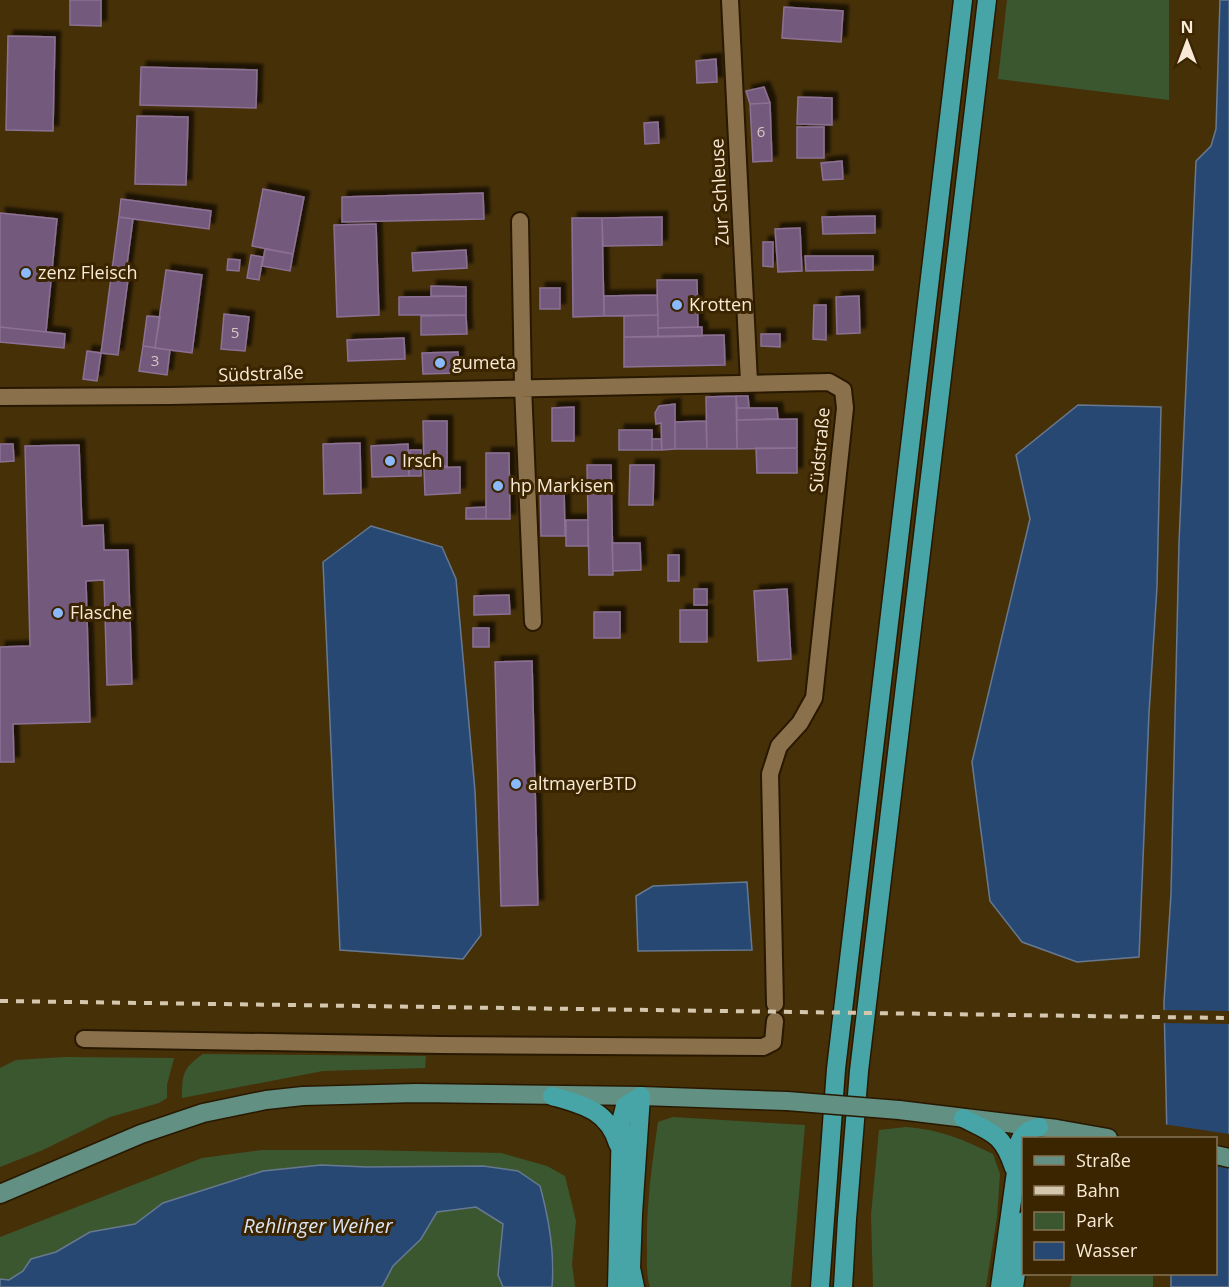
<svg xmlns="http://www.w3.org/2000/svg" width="1229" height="1287" font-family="'Open Sans',sans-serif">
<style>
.green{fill:#3b5730}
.water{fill:#284874;stroke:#667991;stroke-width:1.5}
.pier{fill:#463008}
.building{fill:#735a7c;stroke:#8c7195;stroke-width:1.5;filter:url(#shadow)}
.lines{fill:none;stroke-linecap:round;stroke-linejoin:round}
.minor-casing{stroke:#281800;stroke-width:20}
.major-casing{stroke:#281800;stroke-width:21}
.highway-casing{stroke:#281800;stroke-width:21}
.minor{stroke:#8a714b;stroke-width:16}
.major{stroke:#629082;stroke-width:18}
.highway{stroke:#48a5a7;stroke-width:18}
.rail{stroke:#d5c6ae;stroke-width:4;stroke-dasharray:8 8;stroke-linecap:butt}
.major-bridge-casing{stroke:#281800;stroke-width:21;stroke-linecap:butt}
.major-bridge{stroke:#629082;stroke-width:18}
.poi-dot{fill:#8bb9fc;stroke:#3b2500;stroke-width:2}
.labels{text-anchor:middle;stroke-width:6;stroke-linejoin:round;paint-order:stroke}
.number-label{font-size:15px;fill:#d7c6c0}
.street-label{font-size:18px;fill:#f8ead6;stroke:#3b2500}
.poi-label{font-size:18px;fill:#f8ead6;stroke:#3b2500;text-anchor:start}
.water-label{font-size:20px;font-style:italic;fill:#dae4f3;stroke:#3b2500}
</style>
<defs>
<filter id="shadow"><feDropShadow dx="5.5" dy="-5.5" stdDeviation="1.5" flood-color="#0009"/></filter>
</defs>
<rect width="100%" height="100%" fill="#463008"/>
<path class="green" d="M1007,0H1169V100L998,79Z
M203,1054L426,1056L425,1068L323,1071L182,1098C182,1074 183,1068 203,1054Z
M65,1057L174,1058L167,1085V1098L159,1103L110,1117L43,1150L0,1167V1068L16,1060Z
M673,1117L805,1125L791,1287H650C646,1275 647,1262 647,1249C646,1207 652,1164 658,1122Z
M906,1127C938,1129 965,1140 993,1154L1000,1174L997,1217L986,1287H873L871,1215L879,1130Z
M262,1150H365L501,1153L547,1166L565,1176L576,1221L572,1264L575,1287H552L554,1264L546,1207L367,1167L321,1165L200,1191L163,1203L135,1224L90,1232L56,1252L31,1259L23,1271L8,1280L0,1279V1237L202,1158Z
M476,1207L503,1224L498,1275L503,1287H382L393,1266L421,1239L437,1212Z
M1072,1274H1153V1287H1070Z"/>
<path class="water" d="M1220,0H1229V1287H1171V1274H1216V1138H1167L1164,1002L1171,894L1179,542L1196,161L1211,146L1216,129Z
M1078,405L1161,407L1157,587L1149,713L1139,957L1077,962L1022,942L990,901L972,762L1030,519L1016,455Z
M371,526L442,547L456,579L475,791L481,935L463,959L340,950L323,562Z
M747,882L752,950L638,951L636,896L653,886Z
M321,1165L367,1167L483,1166L518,1171L540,1186C549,1219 555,1253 552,1287H503L498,1275L503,1224L476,1207L437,1212L421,1239L393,1266L382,1287H0V1279L9,1280L23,1271L31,1259L56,1252L90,1232L135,1224L163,1203L263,1171Z"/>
<path class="pier" d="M1161,1010L1229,1011V1024L1161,1023Z
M1163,1124L1229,1134V1168L1216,1166V1138H1164Z"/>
<path class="building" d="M70,0H101V26L70,25Z
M784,7L843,11L841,42L782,38Z
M8,36L55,37L53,131L6,130Z
M716,59L717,82L697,83L696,61Z
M141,67L257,70L256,108L140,105Z
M764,87L770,103L750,104L746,91Z
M798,97L832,98V125L797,124Z
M770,103L772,161L753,162L750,104Z
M137,116L188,117L186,185L135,184Z
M658,122L659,143L645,144L644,123Z
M797,127H824V158H797Z
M842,161L843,179L823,180L821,163Z
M263,189L304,197L293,254L252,246Z
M483,193L484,219L342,222V197Z
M121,199L211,211L209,229L119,217Z
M0,213L57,219L46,332L0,327Z
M875,216V233L823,234L822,217Z
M119,217L133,219L126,272L112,270Z
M662,217V245L603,246L602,218Z
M572,218H602L604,316L573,317Z
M376,224L379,315L337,317L334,225Z
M800,228L802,271L778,272L775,229Z
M763,242H773V267L763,266Z
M265,249L293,254L290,271L262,266Z
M466,250L467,268L413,271L412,253Z
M251,255L263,257L259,280L247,278Z
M805,256H873V270L806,271Z
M228,259L240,260L239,271L227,270Z
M112,270L129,272L118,355L101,353Z
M166,270L202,275L192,353L155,348Z
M657,280H697L698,327L658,328Z
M431,286L466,287V296H431Z
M540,288H560V309H540Z
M657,295L658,315L604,316V296Z
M466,296V315H399V297Z
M859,296L860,333L837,334L836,297Z
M814,305H826V340L813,339Z
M224,314L249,317L245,351L221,349Z
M466,315L467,334L421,335V316Z
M658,315V337H624V316Z
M147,316L160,317L155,348L143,346Z
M0,327L65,334L64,348L0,342Z
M702,327V336L658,337V328Z
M761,334H780V347L761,346Z
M724,335L725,365L624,367V337Z
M404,338L405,359L348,361L347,340Z
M143,346L170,350L167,375L139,371Z
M87,351L101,353L97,381L83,379Z
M458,352L459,373L423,374L422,353Z
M736,396L737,449H707L706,397Z
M736,396H748L749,408H737Z
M675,404V449L662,450L661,423L656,424L655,413L659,406Z
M574,407V441H552V408Z
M737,408H777L778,419L737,420Z
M797,419V448L737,449V420Z
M423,421H447V466H424Z
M706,421L707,449H675V422Z
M619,430H652V450H619Z
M652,439H661L662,450H652Z
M360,443L361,493L324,494L323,444Z
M0,444H13L14,461L0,462Z
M408,444L409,476L372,477L371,446Z
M79,445L82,526L103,525L104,550H128L132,684L107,685L104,580L86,581L90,722L13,724L14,762H0V647L30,646L25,446Z
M756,448H797V473H757Z
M410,450H421V476H409Z
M486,453H509L510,519H486Z
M587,465H611L613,575H589Z
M630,465H654L653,505H629Z
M460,467V493L425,495L424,468Z
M564,485L565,536H541L540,486Z
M486,507V519H466V508Z
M566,520H588V546H566Z
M612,543H640L641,570L613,571Z
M668,555H679V581H668Z
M694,589H707V605H694Z
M787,589L791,659L758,661L754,591Z
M509,595L510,614L474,615V596Z
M680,610H707V642H680Z
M594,612H620V638H594Z
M473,628H489V647H473Z
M532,661L538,905L501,906L495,662Z"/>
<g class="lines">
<g class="minor-casing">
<path id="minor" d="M730,0L749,382
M520,221L523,387L533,622
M0,397L170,396L829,382L843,390L845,408L814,698L800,723L779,746L770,774L775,1004
M84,1039L440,1045L763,1047L773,1042L775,1021"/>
</g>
<g class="major-casing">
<path id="major" d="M899,1110L1057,1129L1108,1138
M1216,1155L1229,1158
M0,1194L141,1134L203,1113L266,1100L303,1096L416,1093L641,1096L787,1101"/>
</g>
<g class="highway-casing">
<path id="highway" d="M552,1096C583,1105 608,1110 618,1144
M963,1118C993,1133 1003,1134 1014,1168
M617,1287L621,1122L625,1106L641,1096L633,1214L631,1268L635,1287
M820,1287L836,1069L963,0
M843,1287L847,1219L859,1071L987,0
M1000,1287L1016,1172L1018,1145L1021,1138L1028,1131L1039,1127
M1014,1287L1024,1221"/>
</g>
<use href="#minor" class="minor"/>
<use href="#major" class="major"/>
<use href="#highway" class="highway"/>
<path class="rail" d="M0,1001L1229,1018"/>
<g class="major-bridge-casing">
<path id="major-bridge" d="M787,1101L899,1110"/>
</g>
<use href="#major-bridge" class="major-bridge"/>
</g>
<g class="poi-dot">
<circle cx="26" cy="273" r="6"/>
<circle cx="677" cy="305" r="6"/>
<circle cx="440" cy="363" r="6"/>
<circle cx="390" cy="461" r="6"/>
<circle cx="498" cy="486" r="6"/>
<circle cx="58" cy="613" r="6"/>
<circle cx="516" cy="784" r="6"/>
</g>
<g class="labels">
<g class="number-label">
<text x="761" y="137">6</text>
<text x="235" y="338">5</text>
<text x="155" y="366">3</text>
</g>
<g class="street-label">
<text transform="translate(720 192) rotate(-93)" y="6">Zur Schleuse</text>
<text transform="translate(261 374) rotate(-2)" y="6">Südstraße</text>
<text transform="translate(820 450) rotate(-85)" y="6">Südstraße</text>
</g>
<g class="poi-label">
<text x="38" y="279">zenz Fleisch</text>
<text x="689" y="311">Krotten</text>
<text x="452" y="369">gumeta</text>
<text x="402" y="467">Irsch</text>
<text x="510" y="492">hp Markisen</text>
<text x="70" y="619">Flasche</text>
<text x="528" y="790">altmayerBTD</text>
</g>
<g class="water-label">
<text x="318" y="1233">Rehlinger Weiher</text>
</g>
</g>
<rect x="1022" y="1137" width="195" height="138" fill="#3b2500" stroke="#877456" stroke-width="1.5"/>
<rect x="1034" y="1156" width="30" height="9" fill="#629082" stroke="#877456" stroke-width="1.5"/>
<text x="1076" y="1167" font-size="18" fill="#f8ead6">Straße</text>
<rect x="1034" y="1186" width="30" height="9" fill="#d5c6ae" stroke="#877456" stroke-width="1.5"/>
<text x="1076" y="1197" font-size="18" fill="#f8ead6">Bahn</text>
<rect x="1034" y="1212" width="30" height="18" fill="#3b5730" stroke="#877456" stroke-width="1.5"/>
<text x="1076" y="1227" font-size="18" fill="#f8ead6">Park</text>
<rect x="1034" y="1242" width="30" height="18" fill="#284874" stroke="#877456" stroke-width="1.5"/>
<text x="1076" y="1257" font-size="18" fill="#f8ead6">Wasser</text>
<g transform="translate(1187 42)" stroke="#3b2500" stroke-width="4.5" paint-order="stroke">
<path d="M0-4.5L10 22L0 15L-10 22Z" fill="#f8ead6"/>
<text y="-9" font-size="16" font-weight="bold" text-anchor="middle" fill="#f8ead6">N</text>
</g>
</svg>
